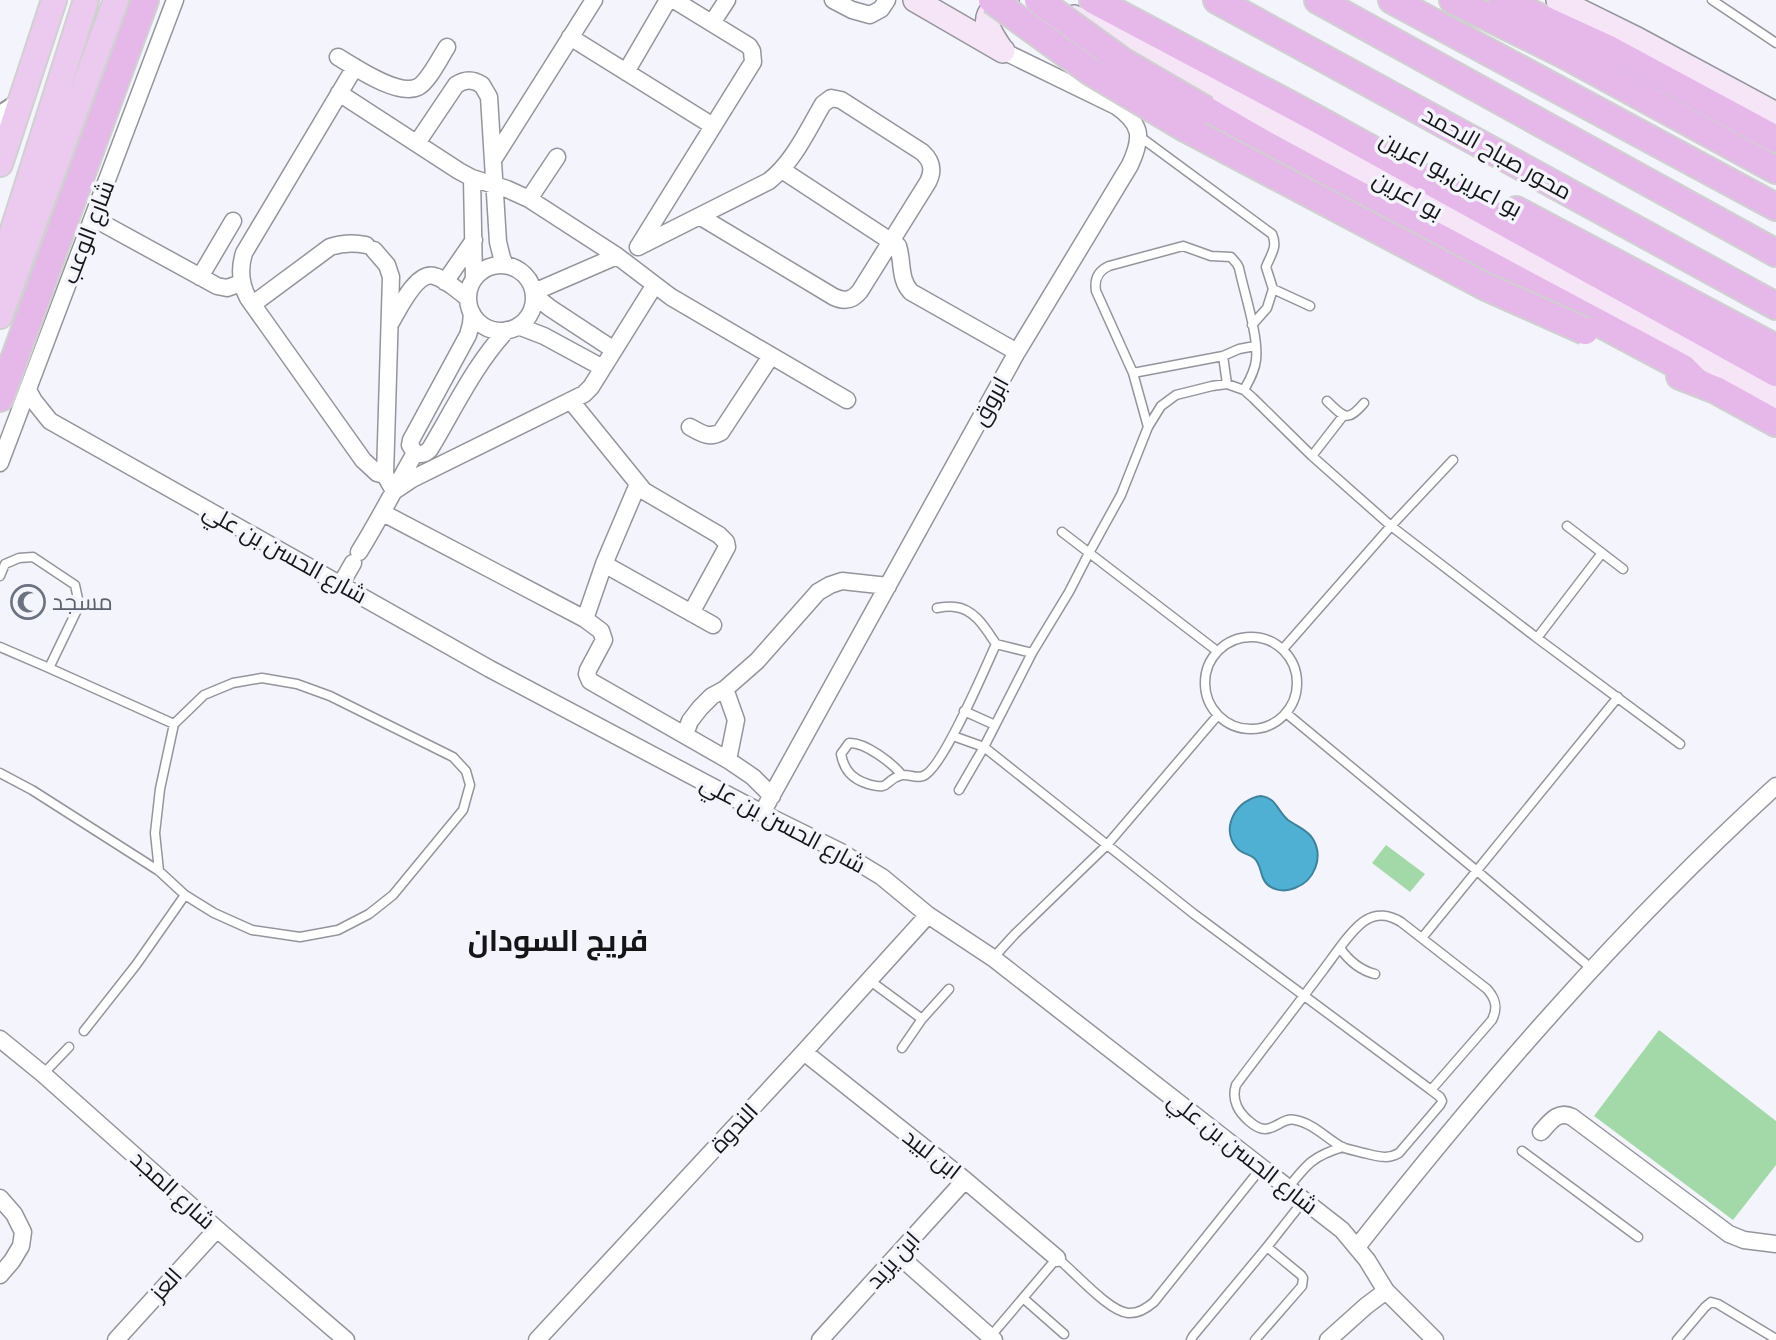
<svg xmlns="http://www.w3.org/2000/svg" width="1776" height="1340" font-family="Merriweather,Cairo,serif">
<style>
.green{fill:#a3d9a8}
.water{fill:#4fb0d4;stroke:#3e829c;stroke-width:2}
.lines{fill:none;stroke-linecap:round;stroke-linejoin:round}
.service-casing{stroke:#94959c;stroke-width:11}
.minor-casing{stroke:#94959c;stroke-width:19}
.tertiary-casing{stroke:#94959c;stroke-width:23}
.secondary-casing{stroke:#94959c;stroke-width:26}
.primary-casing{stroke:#d0d0d1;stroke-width:28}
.trunk-casing{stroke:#d0d0d1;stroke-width:30}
.service{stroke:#fff;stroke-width:8}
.minor{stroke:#fff;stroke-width:16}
.tertiary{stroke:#fff;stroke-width:19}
.secondary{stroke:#f6e5f7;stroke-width:23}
.primary{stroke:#eccaef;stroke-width:24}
.trunk{stroke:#e6b8ea;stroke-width:26}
.trunk-bridge-casing{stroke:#d0d0d1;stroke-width:30;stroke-linecap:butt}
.trunk-bridge{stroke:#e6b8ea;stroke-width:26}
.labels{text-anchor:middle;stroke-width:7;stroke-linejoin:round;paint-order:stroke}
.street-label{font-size:23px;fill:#151518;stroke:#f4f4fc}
.worship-label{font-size:23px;fill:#5b616d;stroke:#f4f4fc;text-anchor:start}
.district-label{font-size:30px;font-weight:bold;fill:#151518;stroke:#f4f4fc}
</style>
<rect width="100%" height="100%" fill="#f4f4fc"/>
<path class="green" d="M1386,845L1425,874L1410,892L1372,863Z
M1659,1030L1776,1121V1165L1733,1220L1594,1116Z"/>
<path class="water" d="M1261,796C1277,798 1277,811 1288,820C1296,826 1308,830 1313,839C1324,858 1314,881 1295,888C1283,893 1268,890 1263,878C1260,871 1260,863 1254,858C1248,853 1241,854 1236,847C1220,827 1237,799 1261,796Z"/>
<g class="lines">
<g class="service-casing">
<path id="service" d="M1712,0L1776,43
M1139,136L1272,234C1278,247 1271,254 1266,267L1273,289L1310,306
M1252,325L1267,308L1273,289
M1223,356L1227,384
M1133,373L1223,356L1239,349L1255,346
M1327,401C1344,417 1347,423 1364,403
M1148,427L1133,373L1096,291C1094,279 1098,271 1109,266L1183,246L1211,256L1231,257L1237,264L1239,268C1244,292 1259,337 1256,360C1255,371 1249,381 1244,390
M1312,456L1343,416
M1567,526L1623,569
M1062,532L1217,651
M0,576L5,564L19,558L33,557L75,585L78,599L77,610L49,668L174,724
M937,608C943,607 950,606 955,607C975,609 986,629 996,644L1032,653
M1205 683a46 46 0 1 1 92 0a46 46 0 1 1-92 0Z
M1537,638L1602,553
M0,647L49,668
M1283,649L1391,526L1453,460
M964,711L995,725
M1286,713L1477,871L1592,969
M953,736L984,747L1194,914L1431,1090L1440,1097L1442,1101L1440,1105L1399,1153C1389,1159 1380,1157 1368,1154C1360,1152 1350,1150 1342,1147C1327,1139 1313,1123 1295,1120C1284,1117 1276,1129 1265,1129C1255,1129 1241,1115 1237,1106C1234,1099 1234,1091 1236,1085C1265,1046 1295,1008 1324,969C1334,956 1352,928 1366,920C1377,913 1390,915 1401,922L1487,989C1496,999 1498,1008 1492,1020L1431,1090
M0,773L32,790L159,871L185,895L214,913L252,930L300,937L338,930L369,914L393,895L463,810L470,785L466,771L453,757L330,696L297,684L262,678L233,683L204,695L174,724L160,789L155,833L159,871
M902,775C892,763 865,742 849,743L841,754C844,770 852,779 868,784C892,791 883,780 902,775C909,774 916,779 923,776C942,770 986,666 996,644
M959,790L984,747L1032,653L1069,592L1089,553L1121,495L1148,427L1161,406L1176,395L1212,386L1227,384L1244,390L1253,398L1312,456L1391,526L1537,638L1680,744
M1422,938L1618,697
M1340,948C1349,961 1359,970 1375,974
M993,958L1015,934L1107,845L1218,715
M869,980L922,1019L949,989
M84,1031L136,965L185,895
M902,1048L922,1019
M43,1074L69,1047
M1522,1151L1638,1237
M1288,1188C1307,1164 1313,1156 1343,1147
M1267,1247L1304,1200
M1023,1298L1064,1334
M990,1337L1057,1258C1074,1271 1108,1311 1128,1313C1138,1314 1147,1308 1154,1302L1262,1167
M1191,1340L1193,1336L1267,1247L1301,1275L1303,1278L1302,1286L1255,1340
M1677,1340L1705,1307L1711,1302L1718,1304L1776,1339"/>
</g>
<g class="minor-casing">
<path id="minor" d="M833,0L852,10L870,15L881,9L887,0
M712,23L727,0
M570,37L713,126
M338,57C355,67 398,97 418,87C428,82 440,58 447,47
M355,67L244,253C239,269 240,283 248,298L363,460L377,473L385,475L394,491L412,479L584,394L591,387L654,286
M626,72L668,0
M339,93L459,171L472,178L507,189L529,199L617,256L671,297L847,400
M417,143L456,85C465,79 473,79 482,85L489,97L498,242L502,258L505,265
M493,160L594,0
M782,170L898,246C903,261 899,280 911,292L1017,352
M472,178L474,279
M529,199L557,157
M93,218L217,286L227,288L241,283
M638,247L769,181C794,161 807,131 823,104L831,98L841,100L922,152C932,161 934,170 928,182L860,291C853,300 845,302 834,297L701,217
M638,247L753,62L752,51L749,46L674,0
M374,250L387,265L391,277L385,475
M468 298a33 33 0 1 1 66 0a33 33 0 1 1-66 0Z
M200,277L233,221
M445,282L474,240
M534,292L617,256
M535,296L550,308L614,350
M253,304L330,247C342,243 352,242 366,245
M472,313L471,324L468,335L411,440L410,445L415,453C422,455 425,454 430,449C454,409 475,364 507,330
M390,324C398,311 416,271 434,276C446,279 458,291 468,298
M518,326L544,336L603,368
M28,390L34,401L50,421L490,669L762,813L841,852L882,877L928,915L993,958L1342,1230L1367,1260L1386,1291L1435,1340
M571,401L644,491L719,535L726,542L727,547L691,613
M690,427C701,433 709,439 721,432L771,356
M0,463L175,0
M383,513L585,619L601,631L604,640L588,670L587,674L590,681L728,760L753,777L772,796
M359,552C379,520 396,486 415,453
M604,564L713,625
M341,584L353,563
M585,619L604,564L638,484
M725,689L736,720L728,760
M685,734L690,721L700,708L712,696L725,689L757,661L818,592L830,585L842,581L888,586
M762,813L1017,352L1130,165C1143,137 1142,124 1116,106L1003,51
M0,1039L43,1074L217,1229L346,1340
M804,1052L965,1180L1057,1258
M1541,1132C1550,1122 1558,1110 1572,1117L1729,1234L1744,1240L1776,1244
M0,1198L14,1214L23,1232L21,1246L12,1261L0,1275
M1357,1247C1486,1083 1622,926 1776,786
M898,1255L994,1340
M116,1340L217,1229
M537,1340L804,1052L928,915
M820,1340L965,1180
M1328,1340L1366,1306L1386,1291"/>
</g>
<g class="tertiary-casing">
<path id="tertiary" d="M0,116L20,103"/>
</g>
<g class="secondary-casing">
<path id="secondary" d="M915,0L1003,51
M1558,0L1637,39L1776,114
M1074,17L1170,64L1776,397
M1001,49C986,27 978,14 1007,0"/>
</g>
<g class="primary-casing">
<path id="primary" d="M0,164L54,0
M4,267L5,255L86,0
M0,316L116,0"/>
</g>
<g class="trunk-casing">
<path id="trunk" d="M1093,0L1315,118L1776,373
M1217,0L1776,306
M1318,0L1776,253
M1392,0L1776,207
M1453,0L1565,55L1776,170
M1502,0L1607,48L1776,139
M1206,110L1268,146L1672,362L1683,368L1697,382
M1516,210L1776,348
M1680,376L1716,390L1776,423
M0,398L145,0"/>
</g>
<use href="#service" class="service"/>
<use href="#minor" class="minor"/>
<use href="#tertiary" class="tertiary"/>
<use href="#secondary" class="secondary"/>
<use href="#primary" class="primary"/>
<use href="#trunk" class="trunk"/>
<g class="trunk-bridge-casing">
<path id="trunk-bridge" d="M992,0L1091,72L1185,128L1486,287L1585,331
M1038,0L1122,61L1206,110"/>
</g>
<use href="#trunk-bridge" class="trunk-bridge"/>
</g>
<defs>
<g id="mosque-ring" transform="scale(1.75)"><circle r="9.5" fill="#f4f4fc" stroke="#6b7280" stroke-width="1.5"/><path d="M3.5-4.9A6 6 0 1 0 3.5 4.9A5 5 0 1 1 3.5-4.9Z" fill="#6b7280"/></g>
</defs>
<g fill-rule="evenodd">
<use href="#mosque-ring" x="28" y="602"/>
</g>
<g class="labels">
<g class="street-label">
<text transform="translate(1497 153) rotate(29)" y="8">محور صباح الاحمد</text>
<text transform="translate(1451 174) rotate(28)" y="8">بو اعرين,بو اعرين</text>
<text transform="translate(1408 195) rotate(29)" y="8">بو اعرين</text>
<text transform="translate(88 232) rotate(-69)" y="8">شارع الوعب</text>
<text transform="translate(990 401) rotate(-61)" y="8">ابروق</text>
<text transform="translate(285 553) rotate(29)" y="8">شارع الحسن بن علي</text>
<text transform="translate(783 824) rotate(28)" y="8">شارع الحسن بن علي</text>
<text transform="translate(734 1128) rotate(-47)" y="8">الندوة</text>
<text transform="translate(1243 1153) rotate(38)" y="8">شارع الحسن بن علي</text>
<text transform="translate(932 1154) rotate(38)" y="8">ابن لبيد</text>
<text transform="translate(173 1190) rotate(42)" y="8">شارع المجد</text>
<text transform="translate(893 1260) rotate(-48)" y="8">ابن يزيد</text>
<text transform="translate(166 1284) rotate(-48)" y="8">العز</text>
</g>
<g class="worship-label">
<text x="52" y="610">مسجد</text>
</g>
<g class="district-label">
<text x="558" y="951">فريج السودان</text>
</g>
</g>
</svg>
